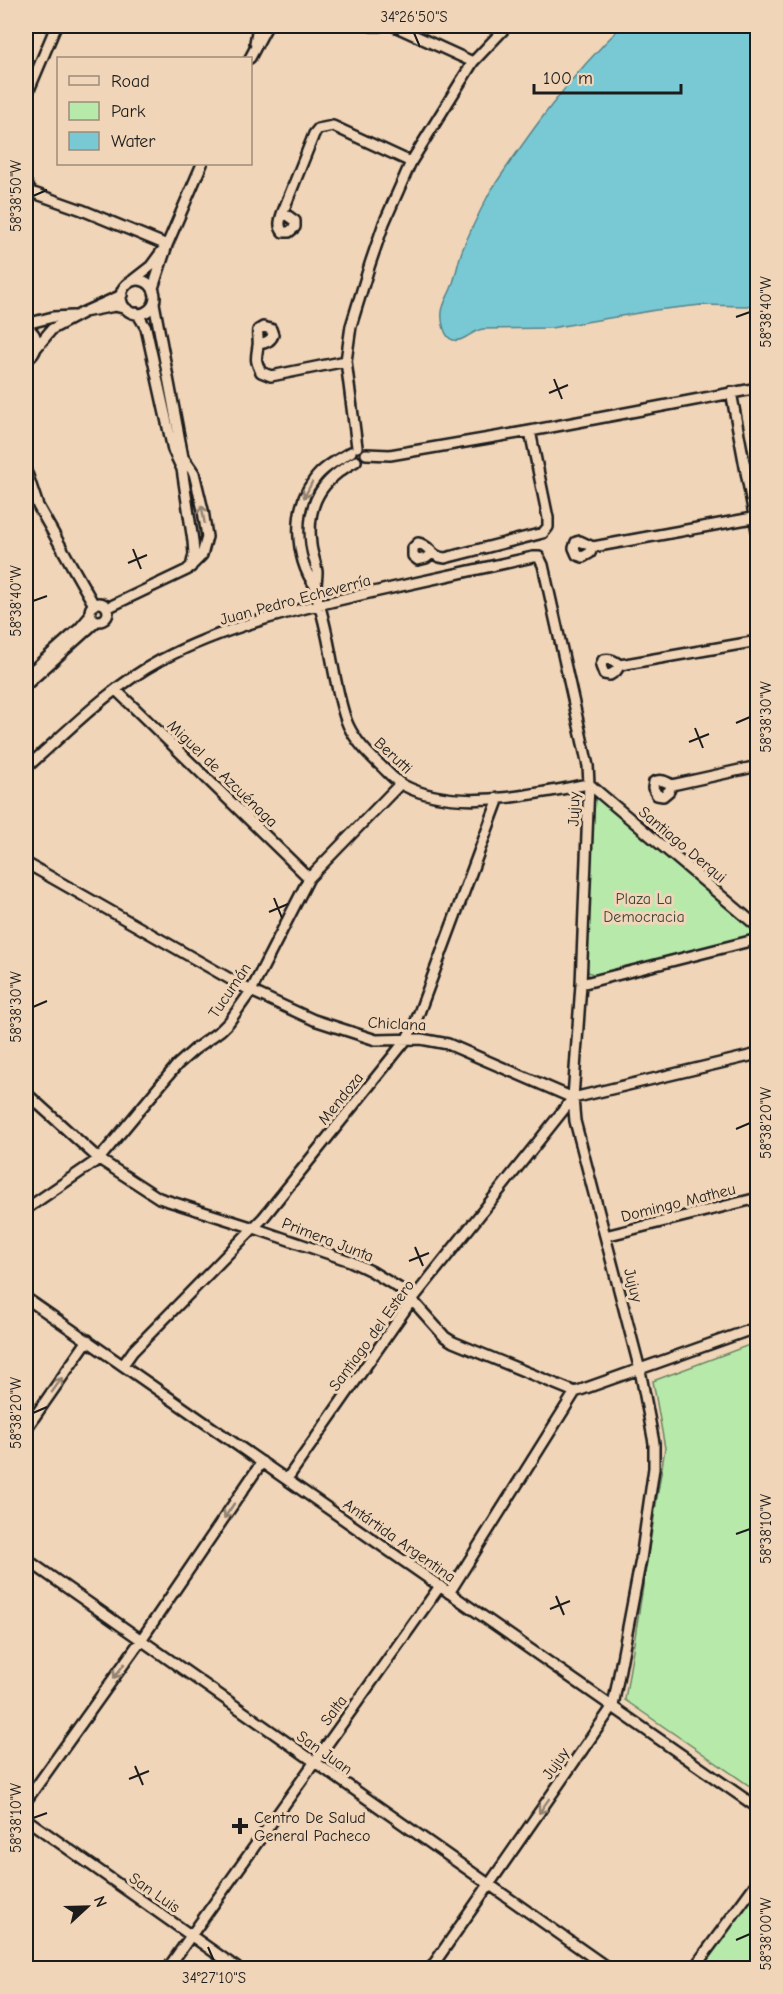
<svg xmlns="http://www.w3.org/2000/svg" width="783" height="1994" font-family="'Comic Neue',sans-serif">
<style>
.green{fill:#b7eaaa;stroke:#6a8363;stroke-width:1.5}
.water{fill:#79c9d5;stroke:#54848b;stroke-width:1.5}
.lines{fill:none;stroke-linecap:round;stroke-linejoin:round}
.minor-casing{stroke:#1c1c1c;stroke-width:14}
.minor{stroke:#f1d5b8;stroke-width:9}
.oneway{stroke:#918272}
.ticks{fill:none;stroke:#1c1c1c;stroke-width:2}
.poi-dot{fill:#1c1c1c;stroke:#f1d5b8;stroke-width:2}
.labels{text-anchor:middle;stroke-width:6;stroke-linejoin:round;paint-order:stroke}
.street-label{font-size:16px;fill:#1c1c1c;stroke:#f1d5b8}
.park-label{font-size:16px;fill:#3b4538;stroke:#f1d5b8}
.poi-label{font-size:16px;fill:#1c1c1c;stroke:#f1d5b8;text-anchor:start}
.neatline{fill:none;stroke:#1c1c1c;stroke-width:2}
.ticks-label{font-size:15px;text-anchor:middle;fill:#1c1c1c}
</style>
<rect width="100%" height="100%" fill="#f1d5b8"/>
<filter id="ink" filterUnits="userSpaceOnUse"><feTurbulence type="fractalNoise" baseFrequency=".0167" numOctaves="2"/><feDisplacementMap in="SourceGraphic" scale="12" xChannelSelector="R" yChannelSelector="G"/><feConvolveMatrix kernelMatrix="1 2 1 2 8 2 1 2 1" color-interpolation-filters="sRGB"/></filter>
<g filter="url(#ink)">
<path class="green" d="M596,799H600L755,930L756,934L754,936L598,976L588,972L586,964L592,804Z
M757,1342V1791L625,1700L665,1448L653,1381Z
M757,1881V1968H694Z"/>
<path class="water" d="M622,26H757V304L746,306L701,305L656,310L551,328L483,329C473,330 463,343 453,340C444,338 441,320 442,312C443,303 449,295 452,286C456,275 458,262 462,251C470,231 480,211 490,192C530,132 570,76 622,26Z"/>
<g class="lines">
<g class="minor-casing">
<path id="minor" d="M372,26H379
M394,26L473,62
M255,43L258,26
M250,58L267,26
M26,97L56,26
M26,183L31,192L82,210L167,245
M282,214L288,216L295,221V227L289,232H283C278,226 280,221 282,214L314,134L318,129L333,126L411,162
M133,280L151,266L162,251
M121 297a17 17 0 1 1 34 0a17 17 0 1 1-34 0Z
M153,288L167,245L202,164
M122,295L84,312L115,306L127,309
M137,313L146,328L173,450L182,469L193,541L194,554L191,567
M26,324L53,317L73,316
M26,327C40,335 40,352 26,360
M259,344C266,343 271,341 273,335L271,329L263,327L258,330C257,335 259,341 258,346C256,359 255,360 261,372L271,376L346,361
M37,347L52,329L84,312
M731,392L758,536
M357,447L346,361L351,326L370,264L384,223L411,162L473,62L507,26
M366,454L390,455L530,431L758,388
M356,461C321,480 306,504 311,545C312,554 316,563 317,572C317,580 315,587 316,595C331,635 332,680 346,720C352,737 366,752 379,764C387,771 394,780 403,785C455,813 533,794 589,784L758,927
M26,472L28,476L38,506L94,605
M593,547L590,553L583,557L577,555L574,548L576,542L580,541L593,547L758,517
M431,554L426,558L418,560L413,556V548L418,543C430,545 430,557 445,558L543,533L548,527V518L530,431
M315,586C295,558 292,508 314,480C323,467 338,460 351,452
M90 612a9 9 0 1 1 18 0a9 9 0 1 1-18 0Z
M107,608L187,570L202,555L207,537L203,510L194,473L183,457L154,303
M620,665L616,671L610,675L604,674L601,666L603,660C610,658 614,661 620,665L758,641
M26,676L80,628L91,615
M26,685L97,621
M116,690L309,878
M26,768C68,731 110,687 161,660C225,626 298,609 369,593C423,581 478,569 533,557H539L543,565L588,766L589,784L581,984L573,1098L575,1121L640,1370L654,1443V1468L641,1559L613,1706L431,1968
M672,785L669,791L663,796L657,795L653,788L654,782C661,779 665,781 672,785L758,766
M26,863L251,991L314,1020L376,1040L421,1039L448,1044L573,1098L758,1054
M581,984L758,939
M26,1093L99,1159L159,1198L254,1228L350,1261L371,1271L399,1288L412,1300L445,1337L453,1342L575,1392L758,1327
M26,1209L99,1159L177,1065L195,1049L221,1030L229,1022L251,991L309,878L400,784
M605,1236L758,1198
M26,1298L758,1808
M123,1365L133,1351L263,1218L406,1040L416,1021L499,798
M26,1429L88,1340
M287,1479L412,1300L573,1098
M26,1559L608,1968
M449,1593L575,1392
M26,1801L141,1640L262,1462
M26,1819L237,1968
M168,1968L440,1586
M694,1968L758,1881"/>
</g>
<use href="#minor" class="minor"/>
</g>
<defs><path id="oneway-shaft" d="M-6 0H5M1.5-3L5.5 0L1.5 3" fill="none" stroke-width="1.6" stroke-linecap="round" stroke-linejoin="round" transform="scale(1.5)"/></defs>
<g class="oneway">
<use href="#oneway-shaft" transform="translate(308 490) rotate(117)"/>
<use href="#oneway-shaft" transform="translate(203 514) rotate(-100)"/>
<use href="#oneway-shaft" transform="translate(57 1385) rotate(-55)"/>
<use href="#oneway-shaft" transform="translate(229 1511) rotate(124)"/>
<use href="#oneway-shaft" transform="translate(119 1671) rotate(126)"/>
<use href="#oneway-shaft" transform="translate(544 1806) rotate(125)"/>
</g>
</g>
<path class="ticks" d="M414,33L420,47M33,196L47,190M736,317L750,312M554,379L562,399M549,393L568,385M133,549L141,569M128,563L147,555M33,601L47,596M736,723L750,717M695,728L703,748M689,742L709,734M274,898L282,918M269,912L288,904M33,1007L47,1001M736,1129L750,1123M415,1247L423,1266M409,1261L429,1253M33,1413L47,1407M736,1534L750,1529M556,1596L564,1615M550,1609L570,1601M135,1766L143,1785M129,1779L149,1771M33,1818L47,1813M736,1940L750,1934M208,1947L214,1961"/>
<path class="poi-dot" d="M237 1817h6v6h6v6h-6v6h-6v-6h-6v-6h6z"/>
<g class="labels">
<g class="street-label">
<text transform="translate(295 599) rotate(-15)" y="6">Juan Pedro Echeverría</text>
<text transform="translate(394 755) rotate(43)" y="6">Berutti</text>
<text transform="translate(223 773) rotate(44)" y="6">Miguel de Azcuénaga</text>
<text transform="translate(573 809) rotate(-88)" y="6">Jujuy</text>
<text transform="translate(683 844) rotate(40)" y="6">Santiago Derqui</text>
<text transform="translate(229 990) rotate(-56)" y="6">Tucumán</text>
<text transform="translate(397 1023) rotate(3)" y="6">Chiclana</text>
<text transform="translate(340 1098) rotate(-51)" y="6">Mendoza</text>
<text transform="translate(678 1202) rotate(-14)" y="6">Domingo Matheu</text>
<text transform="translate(328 1239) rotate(21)" y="6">Primera Junta</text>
<text transform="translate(634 1285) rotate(76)" y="6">Jujuy</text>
<text transform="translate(371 1335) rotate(-54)" y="6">Santiago del Estero</text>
<text transform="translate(400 1540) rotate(35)" y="6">Antártida Argentina</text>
<text transform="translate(333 1710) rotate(-54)" y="6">Salta</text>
<text transform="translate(325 1752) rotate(35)" y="6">San Juan</text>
<text transform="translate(555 1763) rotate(-55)" y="6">Jujuy</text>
<text transform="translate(155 1892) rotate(35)" y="6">San Luis</text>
</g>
<g class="park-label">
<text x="644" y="904">Plaza La<tspan x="644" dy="18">Democracia</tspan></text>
</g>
<g class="poi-label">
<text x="254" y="1823">Centro De Salud<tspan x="254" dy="18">General Pacheco</tspan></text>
</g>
</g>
<rect width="783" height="1994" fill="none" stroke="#f1d5b8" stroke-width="66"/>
<rect x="57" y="57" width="195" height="108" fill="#f1d5b8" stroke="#9c8b7a" stroke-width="1.5"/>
<rect x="69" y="76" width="30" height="9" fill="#f1d5b8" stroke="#9c8b7a" stroke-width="1.5"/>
<text x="111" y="87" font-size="18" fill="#1c1c1c">Road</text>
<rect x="69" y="102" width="30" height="18" fill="#b7eaaa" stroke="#9c8b7a" stroke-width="1.5"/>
<text x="111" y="117" font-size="18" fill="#1c1c1c">Park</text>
<rect x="69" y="132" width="30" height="18" fill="#79c9d5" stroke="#9c8b7a" stroke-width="1.5"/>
<text x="111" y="147" font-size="18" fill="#1c1c1c">Water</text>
<g transform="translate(87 1907) rotate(68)" stroke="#f1d5b8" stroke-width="4.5" paint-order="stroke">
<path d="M0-4.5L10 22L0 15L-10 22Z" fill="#1c1c1c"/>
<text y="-9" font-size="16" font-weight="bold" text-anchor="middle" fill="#1c1c1c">N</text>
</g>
<path d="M534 84v9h147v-9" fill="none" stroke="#1c1c1c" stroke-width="3"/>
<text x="543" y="84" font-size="18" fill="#1c1c1c" stroke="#f1d5b8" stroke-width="4.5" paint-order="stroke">100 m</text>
<rect x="33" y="33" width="717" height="1928" class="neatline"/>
<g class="ticks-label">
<text x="414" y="22">34°26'50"S</text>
<text transform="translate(16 196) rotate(-90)" y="5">58°38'50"W</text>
<text transform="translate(766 312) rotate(-90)" y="5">58°38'40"W</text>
<text transform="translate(16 601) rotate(-90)" y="5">58°38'40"W</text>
<text transform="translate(766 717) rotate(-90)" y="5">58°38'30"W</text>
<text transform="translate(16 1007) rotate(-90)" y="5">58°38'30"W</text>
<text transform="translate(766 1123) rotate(-90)" y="5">58°38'20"W</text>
<text transform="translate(16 1413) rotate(-90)" y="5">58°38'20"W</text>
<text transform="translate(766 1529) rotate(-90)" y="5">58°38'10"W</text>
<text transform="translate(16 1818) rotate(-90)" y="5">58°38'10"W</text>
<text transform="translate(766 1934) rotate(-90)" y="5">58°38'00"W</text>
<text x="214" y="1983">34°27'10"S</text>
</g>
</svg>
